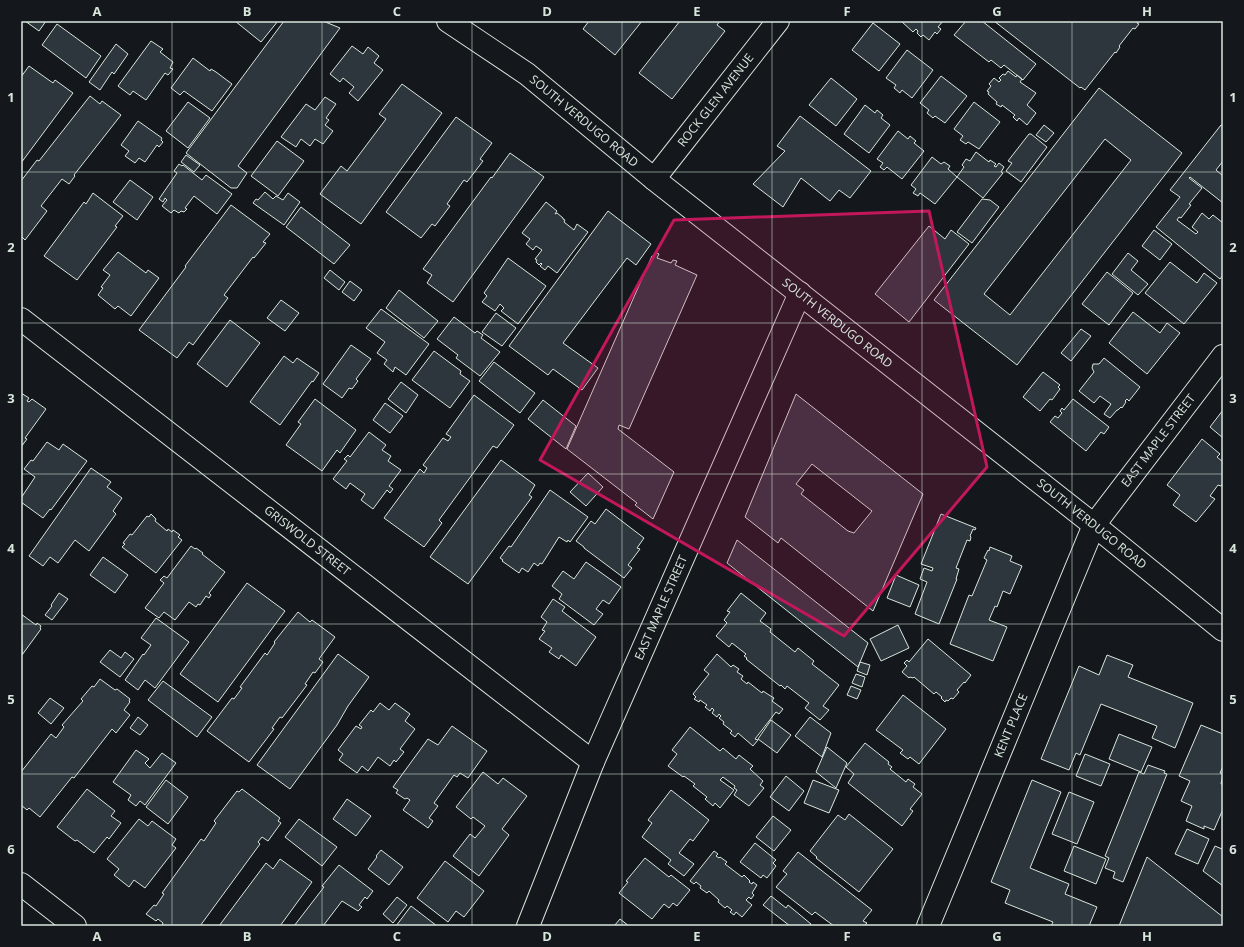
<svg xmlns="http://www.w3.org/2000/svg" width="1244" height="947" font-family="'Open Sans',sans-serif">
<style>
.building{fill:#2c363c;stroke:#d8e6dc;fill-rule:evenodd}
.lines{fill:none;stroke-linecap:round;stroke-linejoin:round}
.street-casing{stroke:#d8e6dc;stroke-width:24}
.secondary-casing{stroke:#d8e6dc;stroke-width:24}
.street{stroke:#14181c;stroke-width:22}
.secondary{stroke:#14181c;stroke-width:22}
.marked{fill:#c2185b;fill-opacity:0.2;stroke:#c2185b;stroke-width:3;stroke-linejoin:round}
.grid{fill:none;stroke:#d8e6dc;stroke-width:1;stroke-opacity:0.55}
.labels{text-anchor:middle;stroke-width:3;stroke-linejoin:round;paint-order:stroke}
.street-label{font-size:12px;fill:#d8e6dc;stroke:#14181c}
.neatline{fill:none;stroke:#d8e6dc;stroke-width:1.5}
.grid-label{font-size:13px;text-anchor:middle;font-weight:bold;fill:#d8e6dc}
</style>
<rect width="100%" height="100%" fill="#14181c"/>
<path class="building" d="M25,21H46L39,31Z
M235,21H278L261,42Z
M284,21H323L340,28L238,166L247,173L237,188H231L186,153Z
M589,21H642L615,55L583,29Z
M680,21H720L717,25L725,31L672,99L639,73Z
M901,21H943L938,27L941,29L937,34L935,32L929,40L923,35L921,37L917,33L918,31L916,29L913,32Z
M966,21H982L1036,64L1023,80L1004,65L1001,68L991,60L989,62L954,35Z
M994,21H1138L1137,23L1139,24L1135,29L1133,28L1119,46L1120,47L1116,53L1115,52L1085,90L1081,87L1080,88Z
M873,23L900,44L879,71L852,50Z
M57,24L101,56L86,78L42,45Z
M151,41L163,49L160,52L173,62L170,68L173,69L168,75L165,73L146,100L133,91L130,95L118,86Z
M116,44L128,54L114,74L112,72L100,90L89,82Z
M352,46L363,54L368,47L379,56L374,63L383,70L358,101L349,93L354,87L343,78L340,82L330,74Z
M907,50L933,70L912,98L902,90L900,93L894,88L896,85L886,78Z
M193,58L210,71L211,69L216,72L232,84L212,111L184,91L180,95L171,88Z
M29,66L53,83L55,80L73,93L21,163V77Z
M1008,71L1016,77L1017,75L1022,79L1020,82L1036,93L1027,105L1036,113L1027,125L1019,118L1017,121L1013,117L1015,115L1002,105L1001,107L996,104L997,102L988,94L989,92L987,91L991,86L989,84L994,78L999,82L1001,80L999,78L1003,74L1005,75Z
M941,76L967,96L945,123L935,116L933,118L927,113L929,110L920,103Z
M831,78L857,99L836,126L809,105Z
M402,84L442,113L361,224L320,194L341,166L347,171L386,119L379,114Z
M1099,88L1182,153L1017,365L934,300ZM1105,139L1131,160L1010,315L984,294Z
M90,96L100,104L102,101L121,115L74,175L75,176L69,184L62,179L41,206L47,211L25,240L21,236V181L37,160L39,161Z
M325,97L336,104L326,118L329,120L325,125L333,131L323,144L315,139L310,146L301,139L296,147L281,137L306,104L315,110Z
M188,102L210,118L188,148L166,131Z
M974,102L1000,122L979,149L968,142L966,144L960,140L963,136L954,129Z
M865,105L875,113L877,110L883,115L881,118L890,125L869,153L844,134Z
M800,116L871,171L850,198L839,190L830,201L801,178L783,207L753,184L785,151L777,146Z
M456,117L492,143L480,159L483,161L467,182L464,180L447,204L450,206L435,226L432,224L421,238L386,212Z
M138,121L162,138L161,140L163,142L159,147L157,145L145,162L139,158L135,163L125,156L129,151L121,145Z
M1044,125L1054,133L1046,142L1036,135Z
M1221,125L1223,126V161L1216,170L1223,176V203L1190,177L1189,178L1202,188L1189,204L1191,205L1181,218L1179,217L1177,220L1196,234L1198,232L1192,227L1202,213L1209,219L1213,215L1223,223V275L1220,279L1156,227L1180,197L1170,190Z
M898,131L908,139L910,136L916,141L914,143L924,151L902,179L887,167L884,170L880,167L883,163L877,159Z
M1029,134H1031L1047,147L1021,182L1006,171L1012,163L1008,161Z
M277,141L304,161L278,196L251,176Z
M976,152L989,162L990,160L996,164L994,166L996,167L999,163L1004,167L1001,172L1003,173L983,198L957,177L964,167L962,165L966,159L970,161Z
M510,153L544,177L453,302L427,283L432,275L423,269L491,177L492,178Z
M186,155L200,165L194,172L181,162Z
M932,157L941,164L944,162L950,166L948,169L957,177L935,204L920,193L918,196L913,193L916,189L911,185Z
M179,164L182,166L183,165L202,180L206,175L232,194L217,214L194,196L185,208L187,209L184,212L181,211L179,213L174,210L171,213L162,206L167,200L165,198L163,202L159,199L177,173L174,171Z
M130,180L153,197L137,220L113,202Z
M265,192L273,199L276,196L283,200L288,193L300,202L284,225L253,203L256,199L258,200Z
M93,193L123,216L115,226L117,227L77,280L44,256L84,202L86,204Z
M982,199L990,200L999,207L972,243L957,232Z
M546,202L557,211L555,214L557,213L563,218V219L565,220L564,222L574,230L577,224L588,232L557,273L548,266L545,270L540,266L542,264L541,263L539,265L536,262L537,260L535,259L542,250L536,246L533,250L526,244L530,239L522,233Z
M231,205L270,234L263,242L266,243L254,258L253,257L224,295L228,298L193,345L189,342L177,358L139,330L186,267L185,266Z
M301,207L350,245L334,264L286,227Z
M608,211L651,244L636,265L627,258L563,343L598,368L582,390L553,369L548,375L509,346Z
M929,226L945,239L951,230L969,244L909,322L875,294Z
M1154,230L1172,244L1160,260L1142,246Z
M118,252L146,273L148,270L159,278L131,316L118,306L115,309L98,295L103,288L101,287L110,275L103,270Z
M655,252L659,254L657,258L671,263L673,260L677,261L675,265L697,275L629,429L619,425L618,429L674,472L653,519L635,505L637,503L567,449L652,256H654Z
M1128,253L1138,261L1131,270L1148,284L1138,295L1112,274Z
M508,258L546,286L518,324L501,311L504,308L500,304L495,311L482,302L487,296L484,293Z
M1170,262L1197,283L1204,273L1217,283L1184,324L1145,293Z
M330,270L345,282L339,290L324,278Z
M1107,272L1133,293L1109,325L1082,304Z
M350,281L362,290L354,301L342,292Z
M399,290L438,321L424,338L386,308Z
M281,300L299,313L285,331L267,318Z
M381,309L429,344L406,375L395,367L393,372L384,364L387,360L377,353L385,342L366,328Z
M1133,312L1160,333L1167,323L1180,333L1147,374L1109,343Z
M496,313L516,328L502,346L482,332Z
M454,317L475,333L477,331L483,335L481,338L500,352L480,376L456,358L458,355L437,339Z
M230,320L260,343L227,387L197,364Z
M1081,329L1091,336L1071,361L1061,353Z
M351,345L371,359L356,379L358,381L352,389L349,388L342,398L323,384Z
M434,351L461,371L460,374L470,381L450,408L412,380Z
M284,356L293,363L297,358L319,373L313,382L312,381L280,425L250,402Z
M1104,358L1140,387L1129,401L1127,399L1125,401L1126,402L1122,408L1121,407L1118,410H1117L1110,418L1104,414L1111,404L1100,396L1094,403L1079,391L1094,372L1092,368L1093,364H1099Z
M494,362L535,393L520,413L479,381Z
M1043,372L1060,385L1058,387L1060,389L1052,400L1050,399L1040,411L1023,397Z
M401,382L418,395L406,413L388,399Z
M21,393L29,398L27,401L29,402L32,399L46,409L25,438L27,439L21,447Z
M796,394L923,494L873,611L781,538L778,543L745,517ZM812,464L872,511L854,533L848,531L801,494L804,490L796,484Z
M474,395L514,425L497,448L493,446L439,520L442,523L424,547L384,518L420,469L424,473L427,468L423,465L443,438L448,441L451,437L446,434Z
M315,399L356,430L340,453L337,450L322,471L286,445L301,424L298,422Z
M1073,399L1109,427L1104,434L1101,432L1086,451L1050,422L1055,416L1058,418L1062,413L1060,411L1062,408L1064,410Z
M543,400L576,426L566,449L528,419Z
M385,403L403,416L390,433L373,420Z
M1223,410V438L1210,427Z
M369,432L386,445L382,450L391,456L388,461L401,470L389,486L393,489L390,493L387,490L373,509L361,500L365,494L350,483L346,489L333,479L347,461L344,459L348,455L350,457Z
M1202,439L1220,454L1217,457L1223,462V483L1221,486L1218,485L1210,496L1215,499L1196,522L1173,505L1180,495L1167,485Z
M47,442L59,450L63,444L87,461L51,510L50,509L43,518L21,502V498L35,477L24,469L31,460L33,461Z
M501,460L535,485L529,495L532,497L468,584L430,557Z
M91,468L111,482L107,487L122,498L113,511L116,514L89,551L75,540L58,563L50,557L43,566L29,556Z
M588,473L603,487L586,506L570,492Z
M550,490L588,517L570,542L568,540L567,542L559,537L542,564L540,563L538,566L534,563L528,572L522,568L519,573L502,561L503,560L500,558L509,546L511,547Z
M606,509L644,538L637,548L640,549L628,565L632,568L624,578L584,548V547L576,541L591,521L595,524Z
M151,514L156,519L155,521L167,531L168,529L172,532L173,530L180,535L178,537L182,540L156,573L122,547L125,544L123,543L130,534L132,535L147,516L149,517Z
M941,514L976,528L975,530L973,529L970,536L971,537L970,541L967,540L956,568L959,569L956,579H957L939,624L915,614L927,582L920,579L924,568L932,571L933,568L921,564Z
M737,540L868,643L858,667L727,563Z
M191,546L195,549L196,548L203,553L202,554L225,572L209,593L211,595L209,598L206,596L200,605L198,604L196,607L189,602L175,620L164,612L159,618L145,608L164,583L160,580L164,576L167,578Z
M990,547L1012,556L1010,561L1022,566L1010,594L1003,591L997,607L995,606L989,620L1007,627L993,661L950,644L969,595L972,596L987,560L984,558L988,550L989,551Z
M103,557L128,575L115,593L90,575Z
M586,562L621,587L609,604L603,600L596,609L603,614L594,625L559,599L562,594L552,586L563,571L574,579Z
M896,575L919,585L910,607L887,598Z
M247,583L285,611L218,702L180,674Z
M59,593L68,599L52,620L45,615L52,606L51,605Z
M741,593L766,613L760,621L771,629L770,632L795,652L798,648L814,661L812,664L839,685L823,706L829,710L820,720L805,708L809,703L787,686L785,689L781,685L780,686L746,659L747,658L744,656L746,654L732,643L729,647L716,636L727,623L724,620L730,612L727,611Z
M553,599L565,607L562,611L596,637L576,666L561,655L559,659L549,652L552,648L539,639L545,631L542,630L547,622L541,617Z
M298,612L310,622L312,620L335,637L319,659L323,662L315,673L313,672L305,684L307,685L282,718L280,717L272,728L274,729L249,762L207,731L232,698L234,699L242,688L240,687L265,653L267,655L275,643L274,642Z
M21,614L36,625L37,623L41,626L40,628L41,629L22,655Z
M156,618L189,642L155,688L145,680L138,690L125,680L143,654L144,655L151,645L141,638Z
M898,625L909,648L881,661L870,639Z
M928,639L971,675L965,683L964,682L957,690L959,692L953,699L951,698L948,701L946,700L945,702L941,698L942,697L936,692L934,694L914,677L913,678L910,677L909,678L902,672L907,666L904,663L907,660L909,662Z
M110,650L121,658L125,652L134,659L120,677L100,662Z
M338,654L369,677L348,706L337,725L290,789L257,765Z
M717,654L731,667L733,665L739,669L737,672L743,676L741,679L747,684L748,682L762,693L763,691L769,695L774,698L772,701L783,709L779,714L776,712L755,739L758,740L753,746L738,733L735,737L730,733L732,731L723,724L724,722L719,718L721,716L719,714L717,717L712,713L714,710L712,708L710,711L705,707L707,705L700,700L699,702L694,699L696,697L693,694L709,674L704,670Z
M1107,655L1133,665L1128,677L1193,703L1175,748L1152,738L1157,726L1101,704L1080,755L1076,753L1069,770L1041,759L1079,666L1099,675Z
M860,662L870,665L867,675L857,671Z
M856,674L865,677L862,687L852,683Z
M100,679L115,690L117,689L130,699L129,701L130,702L124,710L130,715L116,733L112,729L74,778L72,777L40,817L29,808L27,810L21,805V772L51,734L56,738L64,727L62,725L83,701L81,699L92,686L94,687Z
M163,681L212,717L197,737L148,700Z
M851,686L861,690L857,699L847,695Z
M903,695L946,729L919,764L910,757L908,759L900,753L903,750L876,730Z
M50,698L64,708L51,724L38,713Z
M380,703L389,710L395,703L410,714L405,721L415,729L400,749L404,752L396,762L394,760L390,766L378,757L368,771L362,766L357,773L339,760L343,754L338,750L356,726L361,729L362,727L359,725L371,710L373,712Z
M138,717L148,725L140,735L130,728Z
M810,717L831,733L822,757L795,736Z
M771,720L791,735L777,753L758,739Z
M1201,725L1223,734V766L1220,773L1223,774L1221,784H1223V809L1214,830L1204,826V829L1186,821L1192,806L1181,801L1190,781L1179,776Z
M452,726L487,751L468,778L460,773L457,777L454,775L434,803L438,806L429,818L433,821L428,828L403,810L410,800L407,798L405,799L396,793L398,790L393,787L428,739L438,745Z
M690,727L720,751L723,748L736,759L739,755L753,766L750,769L763,781L760,785L764,788L749,806L734,795L737,790L734,788L735,786L723,777L720,780L734,790L720,808L715,803L713,806L705,799L707,797L693,786L695,784L684,776L683,777L668,766L677,754L672,750Z
M1119,734L1152,747L1141,772L1109,759Z
M865,743L889,762L888,764L892,767L890,769L906,782L908,779L915,784L913,787L922,794L910,809L913,811L902,826L848,783L854,774L846,767Z
M827,747L847,763L836,788L816,772Z
M136,750L149,759L145,763L150,768L162,753L176,763L145,805L140,801L136,806L128,800L131,795L113,782Z
M1085,754L1110,764L1101,786L1076,776Z
M1148,765L1165,771L1164,773L1167,774L1123,882L1113,878L1115,872L1105,868L1109,858L1105,856L1139,772L1144,774Z
M483,772L498,784L503,778L527,796L502,829L509,835L479,876L453,856L470,834L475,838L485,826L473,817L471,819L456,807Z
M786,776L804,791L789,811L770,797Z
M166,780L188,797L168,824L146,807Z
M813,780L839,790L829,813L804,803Z
M1032,780L1061,792L1030,868L1069,884L1065,894L1097,907L1089,926H1051L1053,922L1005,903L1010,890L991,882Z
M87,789L115,811L111,816L121,823L109,839L107,837L94,853L77,840L75,841L57,827Z
M242,789L280,818L278,821L281,823L268,841L262,837L258,842L260,844L200,926H162L163,923L158,919L156,921L146,914L154,905L156,906L164,894L162,893L201,839L204,841L216,823L214,821L237,791L239,792Z
M671,790L709,820L693,841L690,839L679,853L694,864L684,876L668,864L671,860L642,837L652,823L648,820Z
M1069,792L1094,802L1077,844L1052,834Z
M347,799L371,816L356,836L333,819Z
M849,814L893,849L859,892L816,858L817,857L810,851L838,815L845,820Z
M773,816L791,830L774,851L756,837Z
M139,819L148,826L152,821L176,839L172,845L176,848L145,888L134,880L129,887L114,875L119,869L107,859Z
M299,819L337,847L322,866L285,837Z
M1187,829L1209,839L1198,864L1175,854Z
M755,843L776,860L773,863L776,866L767,878L763,875L761,878L740,862Z
M1074,846L1106,859L1096,884L1064,871Z
M1215,846L1222,849L1223,847V886L1203,871Z
M381,850L403,867L389,885L368,869L377,857L376,856Z
M714,851L718,854L716,856L719,858L720,857L727,862L725,864L742,877L744,875L750,881L749,882L752,884L753,882L757,885L752,893L754,895L751,899L749,897L746,900L752,905L742,917L736,912L734,915L730,912L732,910L727,906L725,908L718,902L719,900L709,891L707,893L700,888L701,886L696,882L694,884L690,881Z
M798,852L872,910L863,921L867,923L864,926H834L815,912L812,915L776,887L787,874L783,871Z
M1147,857L1223,917V926H1119Z
M645,858L669,877L671,875L690,890L677,906L673,903L669,908L664,904L652,919L619,893L628,882L626,881Z
M280,859L312,882L280,926H219L266,863L273,869Z
M445,861L484,891L464,917L456,911L448,922L417,898Z
M339,865L373,891L367,899L365,897L359,905L362,907L358,911L342,901L323,926H294L324,887L322,886Z
M771,896L786,908L788,905L811,924L809,926H790L763,905Z
M397,897L407,905L393,923L383,914Z
M411,906L437,926H396Z
M620,919L629,926H614Z"/>
<g class="lines">
<g class="street-casing">
<g id="street">
<path id="s1" d="M654,179L778,21"/>
<path id="s2" d="M21,319L593,762"/>
<path d="M21,884L75,926"/>
<path id="s3" d="M528,926L593,762L800,293"/>
<path id="s4" d="M928,926L1094,525L1223,356"/>
</g>
</g>
<g class="secondary-casing">
<g id="secondary">
<path id="s5" d="M448,21L527,74L654,179L1094,525L1223,630"/>
</g>
</g>
<use href="#street" class="street"/>
<use href="#secondary" class="secondary"/>
</g>
<path class="marked" d="M929,211L987,467L844,636L540,460L674,220Z"/>
<path class="grid" d="M172,21V926M322,21V926M472,21V926M622,21V926M772,21V926M922,21V926M1072,21V926M21,172H1223M21,323H1223M21,474H1223M21,624H1223M21,774H1223"/>
<g class="labels">
<g class="street-label">
<text dy="4" stroke="none"><textPath href="#s1" startOffset="100">ROCK GLEN AVENUE</textPath></text>
<text dy="4" stroke="none"><textPath href="#s5" startOffset="169">SOUTH VERDUGO ROAD</textPath></text>
<text dy="4" stroke="none"><textPath href="#s5" startOffset="493">SOUTH VERDUGO ROAD</textPath></text>
<text dy="4" stroke="none"><textPath href="#s4" startOffset="540">EAST MAPLE STREET</textPath></text>
<text dy="4" stroke="none"><textPath href="#s5" startOffset="817">SOUTH VERDUGO ROAD</textPath></text>
<text dy="4" stroke="none"><textPath href="#s2" startOffset="362">GRISWOLD STREET</textPath></text>
<text dy="4" stroke="none"><textPath href="#s3" startOffset="345">EAST MAPLE STREET</textPath></text>
<text dy="4" stroke="none"><textPath href="#s4" startOffset="217">KENT PLACE</textPath></text>
</g>
</g>
<rect width="1244" height="947" fill="none" stroke="#14181c" stroke-width="44"/>
<rect x="22" y="22" width="1200" height="903" class="neatline"/>
<g class="grid-label">
<text x="97" y="16">A</text>
<text x="247" y="16">B</text>
<text x="397" y="16">C</text>
<text x="547" y="16">D</text>
<text x="697" y="16">E</text>
<text x="847" y="16">F</text>
<text x="997" y="16">G</text>
<text x="1147" y="16">H</text>
<text x="11" y="102">1</text>
<text x="1233" y="102">1</text>
<text x="11" y="252">2</text>
<text x="1233" y="252">2</text>
<text x="11" y="403">3</text>
<text x="1233" y="403">3</text>
<text x="11" y="553">4</text>
<text x="1233" y="553">4</text>
<text x="11" y="704">5</text>
<text x="1233" y="704">5</text>
<text x="11" y="854">6</text>
<text x="1233" y="854">6</text>
<text x="97" y="941">A</text>
<text x="247" y="941">B</text>
<text x="397" y="941">C</text>
<text x="547" y="941">D</text>
<text x="697" y="941">E</text>
<text x="847" y="941">F</text>
<text x="997" y="941">G</text>
<text x="1147" y="941">H</text>
</g>
</svg>
